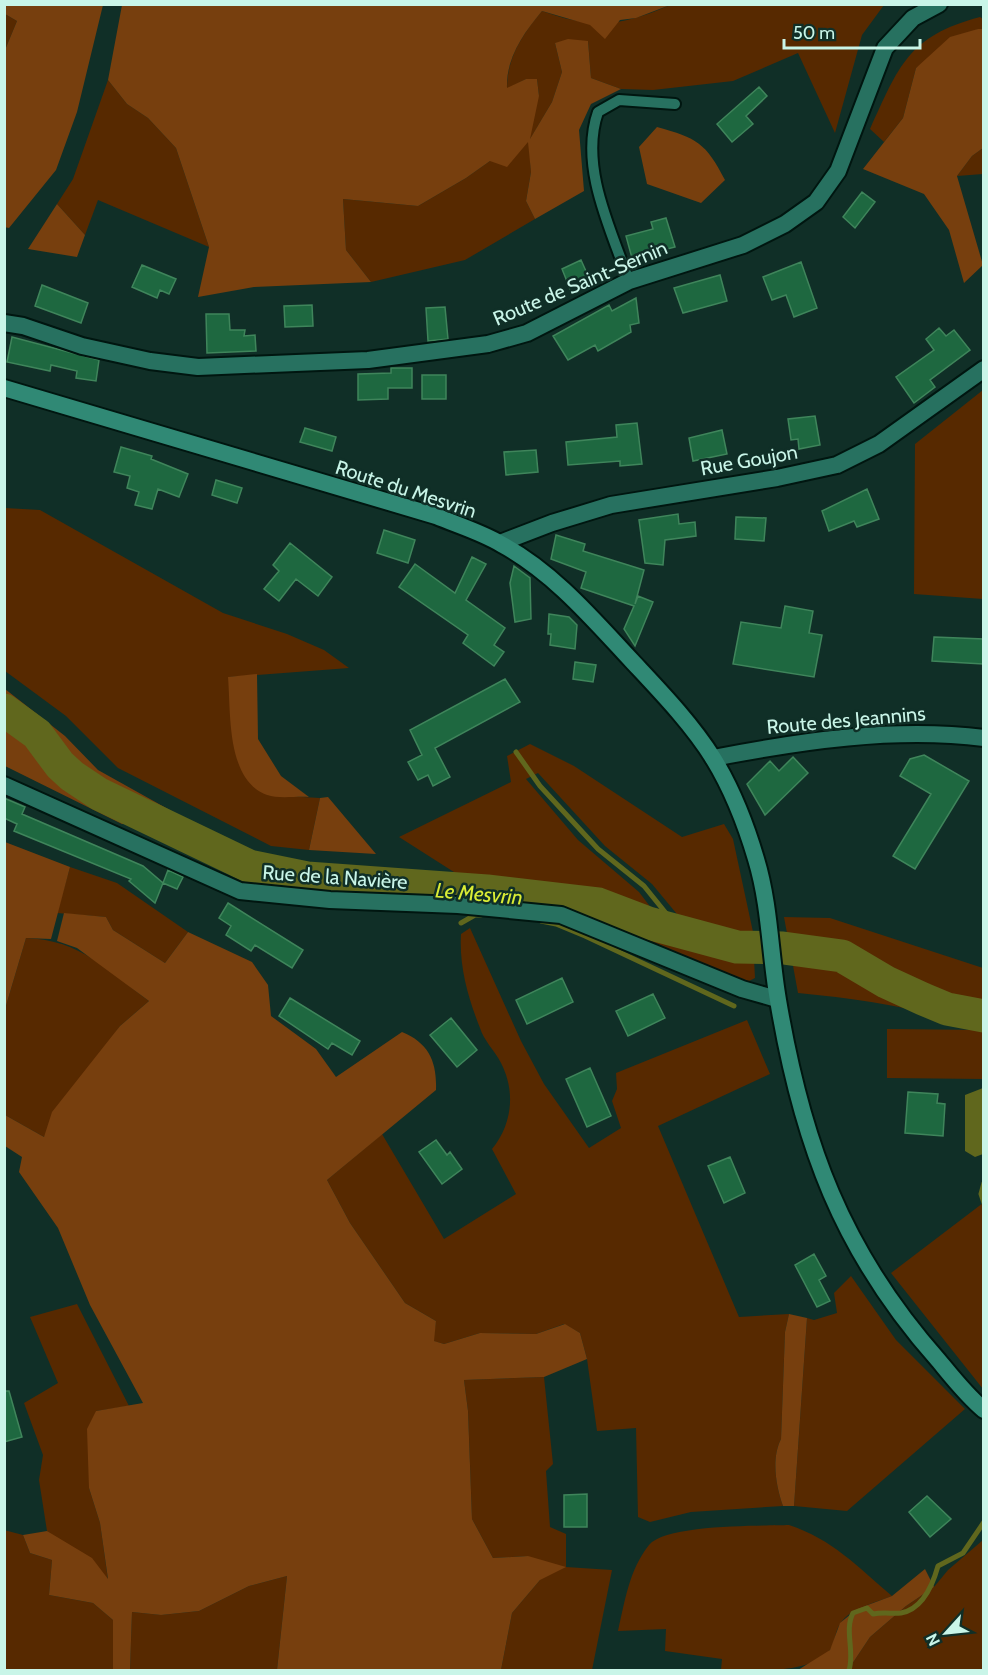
<svg xmlns="http://www.w3.org/2000/svg" width="988" height="1675" font-family="Cabin,sans-serif">
<style>
.green{fill:#572900}
.forest{fill:#773f0e}
.water{fill:#60671d}
.lines{fill:none;stroke-linecap:round;stroke-linejoin:round}
.stream{stroke:#60671d;stroke-width:5}
.river{stroke:#60671d;stroke-width:33}
.building{fill:#1e6840;stroke:#3f855b;stroke-width:1.5}
.service-casing{stroke:#001610;stroke-width:14}
.minor-casing{stroke:#001610;stroke-width:20}
.tertiary-casing{stroke:#001610;stroke-width:20}
.secondary-casing{stroke:#001610;stroke-width:20}
.service{stroke:#277160;stroke-width:10}
.minor{stroke:#277160;stroke-width:16}
.tertiary{stroke:#277160;stroke-width:16}
.secondary{stroke:#308975;stroke-width:16}
.labels{text-anchor:middle;stroke-width:5;stroke-linejoin:round;paint-order:stroke}
.street-label{font-size:20px;fill:#c9f5e8;stroke:#102f27}
.water-label{font-size:21px;font-style:italic;fill:#dbed35;stroke:#102f27}
</style>
<rect width="100%" height="100%" fill="#102f27"/>
<path class="green" d="M670,5H884L862,35L835,133L798,53L733,81L653,90L621,89L591,78L588,41L555,43L562,72L552,102L529,141L531,172L526,201L535,219L465,260L371,282L346,250L343,199L418,206L466,178L490,161L539,96L537,79H526L507,89C507,57 522,35 542,11C592,29 621,27 670,5Z
M5,14L17,21L5,50Z
M980,17L983,19V29H978L916,68L903,118L884,142L870,129C899,66 908,36 980,17Z
M108,80L127,104L148,118L176,148L209,247L98,200L85,235L57,204L73,179Z
M983,148V174L957,176L972,156Z
M983,390V599L914,594L915,444Z
M5,508L40,510L223,613L287,634L324,650L349,668L229,677L267,795L320,798L309,850L271,846L118,768L66,716L5,671Z
M530,744L574,766L682,837L724,824L733,839L753,932L740,941L686,925L652,884L605,846L538,773L526,779L578,840L639,892L661,921L613,894L544,883L484,882L457,874L399,837L511,782L507,756Z
M70,867L117,883L188,932L165,963L113,930L106,917L57,913Z
M582,910L739,957L754,959L755,978L745,983Z
M784,917L830,918L983,968V1079L887,1078V1029L983,1030C922,1008 862,999 798,993Z
M470,928L521,1041L544,1084L589,1148L621,1128L612,1101L617,1089L616,1073L747,1020L770,1074L658,1126L739,1317L789,1314L785,1332L781,1439C771,1459 776,1486 783,1506L691,1512L650,1522L638,1517L636,1428L597,1431L587,1359L580,1333L564,1324L536,1334L480,1333L444,1344L433,1341L436,1321L405,1303L350,1223L327,1180L382,1134L444,1239L516,1194L492,1149C512,1125 516,1092 501,1063C495,1051 484,1041 480,1028C468,998 459,966 461,934Z
M26,938C81,940 107,970 149,1001L120,1026L44,1137L5,1115V1009Z
M983,1203V1389L891,1273Z
M851,1276L896,1340L965,1409L847,1511L794,1506L807,1318L814,1320L837,1313L834,1293Z
M77,1304L129,1406L96,1411L89,1488L100,1523L108,1580L47,1531L39,1480L43,1455L24,1403L58,1383L30,1317Z
M544,1377L553,1464L546,1471L550,1527L566,1534V1567L612,1570L592,1670H501L512,1613L540,1580L528,1556L493,1558L472,1519L468,1411L464,1380Z
M789,1525C832,1539 858,1567 892,1596C875,1603 850,1608 840,1624C835,1631 835,1643 830,1650C810,1675 753,1670 721,1670L722,1659L665,1651L666,1629L618,1631C625,1601 629,1570 649,1545C666,1524 761,1526 789,1525Z
M4,1530L23,1535L30,1553L52,1560L49,1595L93,1603L113,1620V1670H5Z
M983,1540V1670H848L870,1637L906,1606L934,1587L948,1570Z
M287,1576L277,1670H130L132,1612L161,1615L199,1611L249,1586Z"/>
<path class="forest" d="M5,4L103,5L77,112L56,170L9,228L4,227L5,50L17,21L5,14Z
M122,5V4L670,5L636,18L620,20L605,39L590,25L542,11C523,34 506,58 507,88L526,79H537L539,96L530,139L552,102L562,72L555,43L568,39L588,41L591,78L621,89L591,104L579,130L584,191L535,219L526,201L531,172L528,142L507,167L490,161L466,178L418,206L343,199L346,250L371,282L254,287L198,297L209,247L176,148L148,118L127,104L108,80Z
M978,29H984L983,148L972,156L957,176L983,265L964,283L949,230L924,194L863,169L903,118L916,68L950,37Z
M657,127C697,138 706,143 725,180L701,203L647,184L639,147Z
M57,204L85,235L77,257L28,249Z
M257,674L258,739L281,776L309,797C297,796 278,799 267,795C226,780 231,713 228,677Z
M5,689L65,736L98,770L245,852H235L132,803L67,763L49,736L5,705Z
M5,718L27,733L66,778L136,821L122,824L5,766Z
M328,797L376,854L309,850L320,798Z
M5,842L70,867L51,939L26,938L5,1009Z
M64,913L106,917L113,930L165,963L188,932L252,962L268,985L271,1016L316,1049L336,1077L402,1032C429,1043 437,1062 436,1090L327,1180L350,1223L405,1303L436,1321L434,1341L444,1344L480,1333L536,1334L565,1324L580,1333L587,1359L544,1377L464,1380L468,1411L472,1519L493,1558L528,1556L566,1567L540,1580L512,1613L501,1670H277L287,1576L249,1586L199,1611L161,1615L132,1612L130,1670H113V1620L93,1603L49,1595L52,1560L30,1553L23,1535L47,1531L92,1558L108,1579L100,1523L89,1488L87,1429L96,1411L143,1403L90,1305L58,1228L19,1172L22,1157L5,1146V1115L44,1137L52,1112L120,1026L149,1001L77,948L57,941Z
M789,1314L807,1318L794,1506H783C776,1486 771,1459 781,1439L785,1332Z
M925,1569L934,1587L906,1606L870,1637L848,1670H798L830,1650L840,1623L857,1609L892,1596Z"/>
<path class="water" d="M983,1088V1154L975,1157L965,1151V1095Z"/>
<g class="lines">
<path class="stream" d="M516,752L540,786L598,849L644,886L682,933
M541,921L556,924L585,936L734,1006
M461,923L475,915H481
M984,1183L981,1194L984,1203
M849,1670C855,1652 844,1630 853,1613L867,1608L873,1614C883,1612 893,1614 901,1613C923,1609 933,1584 938,1566L963,1553L984,1522"/>
<path class="river" d="M4,710L37,734L60,765L72,776L99,794L249,866L307,878L487,891L598,904L648,923L737,947L783,948L842,956L886,982L923,999L947,1009L984,1016"/>
</g>
<path class="building" d="M759,87L767,96L746,116L753,124L732,142L717,124Z
M862,192L875,202L855,228L843,217Z
M666,218L675,247L632,258L626,236L653,229L651,222Z
M581,260L590,280L570,289L562,269Z
M801,262L817,308L794,317L786,295L772,300L763,277Z
M142,265L176,279L169,294L160,290L157,298L132,287Z
M720,275L727,301L683,313L674,288Z
M42,285L88,303L81,323L35,306Z
M636,298L639,323L630,325L631,332L598,351L595,345L568,360L553,336L609,305L612,311Z
M312,305L313,326L285,327L284,306Z
M445,307L448,339L428,341L426,308Z
M206,314H229L230,330H245L244,336L255,335L256,351L207,353Z
M939,328L946,336L954,330L970,350L930,380L935,387L914,403L896,377L934,350L926,339Z
M12,337L99,360L96,381L76,378L77,371L51,365L50,371L7,362Z
M391,368H412V388H388V399L358,400V374L391,373Z
M422,375H446V399H422Z
M815,416L820,445L799,449L798,439L791,440L788,419Z
M637,423L642,464L620,466V461L568,465L566,442L617,437L616,425Z
M305,428L336,437L332,451L300,442Z
M722,430L727,454L693,461L689,438Z
M121,447L152,456L151,459L188,474L179,497L158,489L152,509L135,505L139,492L127,488L130,476L114,472Z
M536,450L538,472L506,475L504,452Z
M216,480L242,488L237,503L212,495Z
M867,489L879,519L857,527L854,521L829,531L822,511Z
M678,514L679,524L695,522L696,536L665,540L663,565L645,563L639,520Z
M736,517L766,518L764,541L735,539Z
M384,530L415,540L408,563L377,553Z
M556,535L585,544L583,551L644,570L635,604L638,596L653,602L635,646L624,629L634,606L581,588L586,572L551,559Z
M290,543L332,577L318,596L296,579L279,601L264,589L279,571L273,565Z
M472,557L486,564L466,600L505,628L494,645L504,652L494,666L463,643L468,635L399,587L415,564L455,593Z
M514,566L530,578L531,619L515,622L510,583Z
M785,606L813,611L809,633L822,635L814,677L733,664L741,622L781,628Z
M549,614L569,617L577,625L575,649L550,645L551,634H548Z
M934,637L984,639L983,664L932,661Z
M575,662L596,665L593,682L573,679Z
M505,679L520,702L435,748L450,777L433,786L428,775L418,780L408,762L422,755L410,730Z
M924,755L969,781L915,869L893,856L931,794L900,776L910,759Z
M793,757L808,773L765,815L747,784L770,761L779,771Z
M4,798L25,807L22,814L143,866L163,883L155,903L129,881L131,879L14,831L17,824L4,818Z
M168,870L183,877L177,889L163,883Z
M228,903L303,950L292,968L255,945L251,951L226,935L231,926L219,918Z
M562,978L573,1002L527,1024L516,1000Z
M653,994L665,1018L628,1036L616,1011Z
M290,998L360,1041L352,1055L332,1043L328,1049L279,1016Z
M451,1018L477,1050L457,1067L430,1035Z
M590,1068L611,1116L587,1127L566,1079Z
M908,1092L938,1094L937,1103L945,1104L943,1136L905,1133Z
M436,1140L447,1155L450,1152L462,1169L442,1184L419,1152Z
M730,1157L745,1193L724,1203L708,1166Z
M814,1254L826,1276L819,1280L830,1301L817,1307L795,1265Z
M4,1391H9L22,1437L4,1442Z
M587,1494V1527H564V1495Z
M927,1496L951,1519L930,1537L909,1512Z"/>
<g class="lines">
<g class="service-casing">
<path id="service" d="M629,281C611,230 579,166 598,112L619,100L675,104"/>
</g>
<g class="minor-casing">
<path id="minor" d="M500,543L552,523L611,505L777,478L837,465L879,444L984,369
M713,758C801,741 894,727 984,738
M4,785L240,891L330,900L458,905L561,915L742,989L777,999"/>
</g>
<g class="tertiary-casing">
<path id="tertiary" d="M4,323L23,326L82,346L150,361L198,367L368,360L488,344L527,333L629,281L743,245L785,224L816,202L838,171L885,48L913,18L939,4"/>
</g>
<g class="secondary-casing">
<path id="secondary" d="M4,388L436,516C457,525 481,532 501,544C553,572 592,618 632,661C660,691 691,723 713,758C732,789 746,825 756,859C770,905 770,954 778,1000C802,1143 842,1252 939,1361C953,1378 967,1396 984,1410"/>
</g>
<use href="#service" class="service"/>
<use href="#minor" class="minor"/>
<use href="#tertiary" class="tertiary"/>
<use href="#secondary" class="secondary"/>
</g>
<g class="labels">
<g class="street-label">
<text transform="translate(580 283) rotate(-23)" y="7">Route de Saint-Sernin</text>
<text transform="translate(749 460) rotate(-10)" y="7">Rue Goujon</text>
<text transform="translate(406 489) rotate(18)" y="7">Route du Mesvrin</text>
<text transform="translate(846 720) rotate(-5)" y="7">Route des Jeannins</text>
<text transform="translate(335 877) rotate(4)" y="7">Rue de la Navière</text>
</g>
<g class="water-label">
<text transform="translate(479 894) rotate(5)" y="7">Le Mesvrin</text>
</g>
</g>
<rect width="988" height="1675" fill="none" stroke="#c9f5e8" stroke-width="12"/>
<g transform="translate(946 1633) rotate(243)" stroke="#102f27" stroke-width="4.5" paint-order="stroke">
<path d="M0-4.5L10 22L0 15L-10 22Z" fill="#c9f5e8"/>
<text y="-9" font-size="16" font-weight="bold" text-anchor="middle" fill="#c9f5e8">N</text>
</g>
<path d="M784 39v9h136v-9" fill="none" stroke="#c9f5e8" stroke-width="3"/>
<text x="793" y="39" font-size="18" fill="#c9f5e8" stroke="#102f27" stroke-width="4.5" paint-order="stroke">50 m</text>
</svg>
